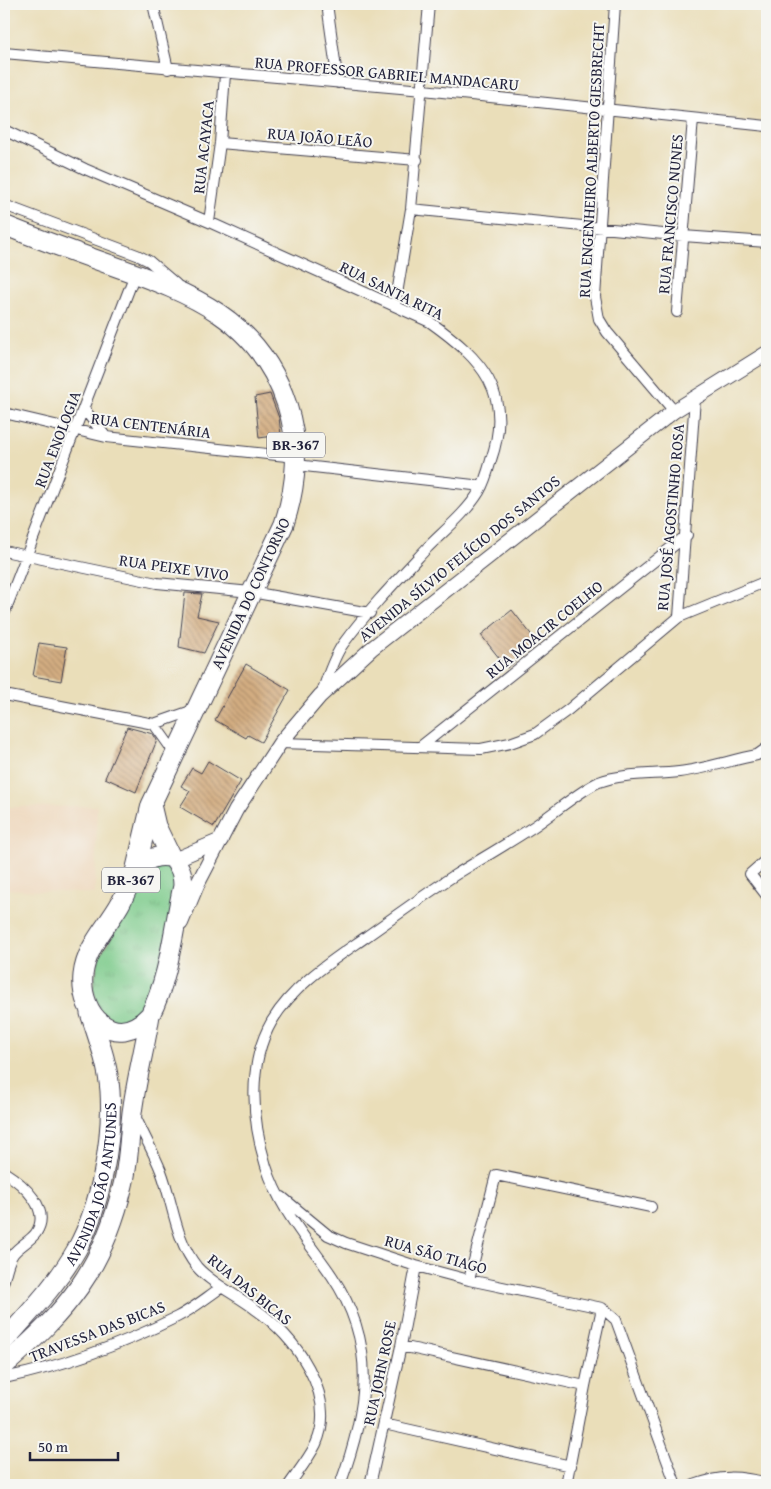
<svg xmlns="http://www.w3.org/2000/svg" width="771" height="1489" font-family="'Gentium Book Plus',serif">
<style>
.built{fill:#eed7bb}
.park{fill:url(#park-tufts);stroke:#507663}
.building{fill:url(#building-back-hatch)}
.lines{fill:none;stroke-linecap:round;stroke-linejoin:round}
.street-casing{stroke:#403e4e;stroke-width:12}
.secondary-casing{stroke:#403e4e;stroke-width:16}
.highway-casing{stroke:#403e4e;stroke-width:21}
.street{stroke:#fff;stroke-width:10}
.secondary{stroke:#fff;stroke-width:14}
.highway{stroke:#fff;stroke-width:19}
.labels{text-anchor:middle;stroke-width:4;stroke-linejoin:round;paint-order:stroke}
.shield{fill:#f6f6f2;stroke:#626272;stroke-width:1}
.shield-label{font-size:15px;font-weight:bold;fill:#22223b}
.street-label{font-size:16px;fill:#22223b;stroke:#f6f6f2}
</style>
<defs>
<pattern id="park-tufts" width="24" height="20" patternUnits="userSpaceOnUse" patternTransform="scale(1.25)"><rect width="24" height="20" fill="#7dcb8b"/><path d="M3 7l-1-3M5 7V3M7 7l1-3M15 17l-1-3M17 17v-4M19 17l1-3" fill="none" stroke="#6cae79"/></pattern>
<pattern id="building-back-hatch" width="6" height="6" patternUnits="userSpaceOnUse" patternTransform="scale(1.25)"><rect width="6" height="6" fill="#d3ad81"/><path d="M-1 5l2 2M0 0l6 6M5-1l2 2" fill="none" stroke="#ab8c6b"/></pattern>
</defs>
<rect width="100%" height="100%" fill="#f6f6f2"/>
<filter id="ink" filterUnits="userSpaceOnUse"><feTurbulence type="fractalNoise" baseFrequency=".02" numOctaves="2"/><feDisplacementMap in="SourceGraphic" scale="10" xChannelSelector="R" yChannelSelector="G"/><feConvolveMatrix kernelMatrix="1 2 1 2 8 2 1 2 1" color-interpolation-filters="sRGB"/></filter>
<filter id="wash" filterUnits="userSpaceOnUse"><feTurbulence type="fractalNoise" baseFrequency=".0096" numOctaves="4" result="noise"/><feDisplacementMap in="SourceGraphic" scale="20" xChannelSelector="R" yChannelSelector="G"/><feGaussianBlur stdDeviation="1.12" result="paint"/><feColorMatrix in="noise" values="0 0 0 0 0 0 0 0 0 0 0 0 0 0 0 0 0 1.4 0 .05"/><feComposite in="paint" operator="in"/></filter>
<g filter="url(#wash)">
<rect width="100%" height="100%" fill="#eadeb9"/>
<path class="built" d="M97,806L95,894L4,889V807Z"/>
<path class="park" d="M167,860L179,881L158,977L141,1015L118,1023L100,1011L96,1000L93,988L99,957L124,918L144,873Z"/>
<g id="blocks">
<path class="building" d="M270,394L279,418L281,435L259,438L255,397Z
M185,593L202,594L197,616L219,621L204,653L179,647Z
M512,610L538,643L507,668L481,635Z
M39,643L67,647L61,681L33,676Z
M246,664L290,690L261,742L248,735L246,738L215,720Z
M127,727L153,734L157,740L136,792L105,778Z
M208,761L241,781L214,827L180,807L190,791L181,786L192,768L201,773Z"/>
</g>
</g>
<g filter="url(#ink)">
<use href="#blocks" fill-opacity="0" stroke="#403e4e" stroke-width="1"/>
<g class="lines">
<g class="street-casing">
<path id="street" d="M153,4L168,69
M327,4L338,83
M615,4L595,297L599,319L607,332L674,411
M4,53L423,90L767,126
M4,130L85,169L209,222L430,322C482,359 514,393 491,460C488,471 485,482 479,492C466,513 445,530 428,547C399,578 368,610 343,644C333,658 328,676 322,692
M220,143L417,160
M4,205L137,255L149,261L176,284
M411,209L683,236L767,242
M209,222L220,143L225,74
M395,306L411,209L429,4
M677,312L693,119
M84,409L106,437
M4,413L106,437L296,457
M296,465L482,486
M4,551L157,583L251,592L370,613
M4,614L135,274
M679,617L767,581
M4,695L154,724L194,710
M154,724L174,752
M280,743L481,749L510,743L535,734L568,710L679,617L695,398
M420,747L687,535
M767,859L750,874L767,896
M135,1116C143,1134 154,1153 161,1171C173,1202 175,1240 197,1267C212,1284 237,1295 255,1309C295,1336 338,1395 316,1444C309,1458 298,1472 289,1485
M4,1172C23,1184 52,1209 36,1233C30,1241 19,1246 13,1254C8,1261 6,1272 4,1280
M282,1197L328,1235L346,1243L416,1266L469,1280L602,1308L616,1320L676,1485
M469,1280L496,1175L651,1207
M401,1346L585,1386
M4,1378C63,1366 123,1344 177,1317C193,1309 207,1297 222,1287
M384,1424L571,1466
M340,1485C367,1411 379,1346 332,1276C308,1241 279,1208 266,1166C252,1121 247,1064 272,1021C293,986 330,962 363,939C393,918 424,895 455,875C481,859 507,844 533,827C550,816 582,789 599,782C623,773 653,775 679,772C705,769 731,760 757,755L767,748
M370,1485L401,1346L416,1266
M566,1485L585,1386L602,1308
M694,1485C720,1475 740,1476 767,1483"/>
</g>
<g class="secondary-casing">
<path id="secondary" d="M174,860L221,840
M181,923L197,885L236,810L280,743L320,696L371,649L674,411L767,353"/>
</g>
<g class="highway-casing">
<g id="highway">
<path d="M4,225C40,240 77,253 114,266C192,294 259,319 287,405C300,446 297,484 284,524L151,805L135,872"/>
<path d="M152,809L156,826L171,857"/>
<path id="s1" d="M4,1341C30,1312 58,1283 77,1249C101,1205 113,1140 110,1091C108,1064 98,1038 90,1013"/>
<path d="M4,1366C67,1310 103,1270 123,1185C129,1162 129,1137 132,1113C136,1080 145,1048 150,1015C170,976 173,929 183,886C183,873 180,866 171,857C161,856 154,856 145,862C132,871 128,890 120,904C107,927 86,947 83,975C79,1015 115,1052 150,1015"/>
</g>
</g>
<use href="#street" class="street"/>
<use href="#secondary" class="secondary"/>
<use href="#highway" class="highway"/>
</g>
</g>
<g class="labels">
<g class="shield">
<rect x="267" y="432.5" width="58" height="25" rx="4"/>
<rect x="102" y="867.5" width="58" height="25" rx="4"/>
</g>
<g class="shield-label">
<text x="296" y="450">BR-367</text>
<text x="131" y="885">BR-367</text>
</g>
<g class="street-label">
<text transform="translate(387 73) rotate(5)" y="6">RUA PROFESSOR GABRIEL MANDACARU</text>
<text transform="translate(320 137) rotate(5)" y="6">RUA JOÃO LEÃO</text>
<text transform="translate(203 147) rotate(-84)" y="6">RUA ACAYACA</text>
<text transform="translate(591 160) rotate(-87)" y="6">RUA ENGENHEIRO ALBERTO GIESBRECHT</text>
<text transform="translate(670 214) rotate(-85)" y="6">RUA FRANCISCO NUNES</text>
<text transform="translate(392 290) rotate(26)" y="6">RUA SANTA RITA</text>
<text transform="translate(151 425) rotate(7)" y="6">RUA CENTENÁRIA</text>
<text transform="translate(57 439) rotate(-69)" y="6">RUA ENOLOGIA</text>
<text transform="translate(670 517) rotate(-85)" y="6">RUA JOSÉ AGOSTINHO ROSA</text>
<text transform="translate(459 558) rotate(-39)" y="6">AVENIDA SÍLVIO FELÍCIO DOS SANTOS</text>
<text transform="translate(174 567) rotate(8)" y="6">RUA PEIXE VIVO</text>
<text transform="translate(250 593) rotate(-65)" y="6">AVENIDA DO CONTORNO</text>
<text transform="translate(544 629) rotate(-39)" y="6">RUA MOACIR COELHO</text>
<text dy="6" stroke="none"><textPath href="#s1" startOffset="185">AVENIDA JOÃO ANTUNES</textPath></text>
<text transform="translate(436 1254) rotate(16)" y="6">RUA SÃO TIAGO</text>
<text transform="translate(250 1289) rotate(39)" y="6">RUA DAS BICAS</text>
<text transform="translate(97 1331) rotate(-21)" y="6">TRAVESSA DAS BICAS</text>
<text transform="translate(379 1373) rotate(-78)" y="6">RUA JOHN ROSE</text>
</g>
</g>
<rect width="771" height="1489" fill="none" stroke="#f6f6f2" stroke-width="20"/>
<path d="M30 1452v8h88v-8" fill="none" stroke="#22223b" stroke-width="2.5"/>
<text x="38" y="1452" font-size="15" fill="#22223b" stroke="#f6f6f2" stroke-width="4" paint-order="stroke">50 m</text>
</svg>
